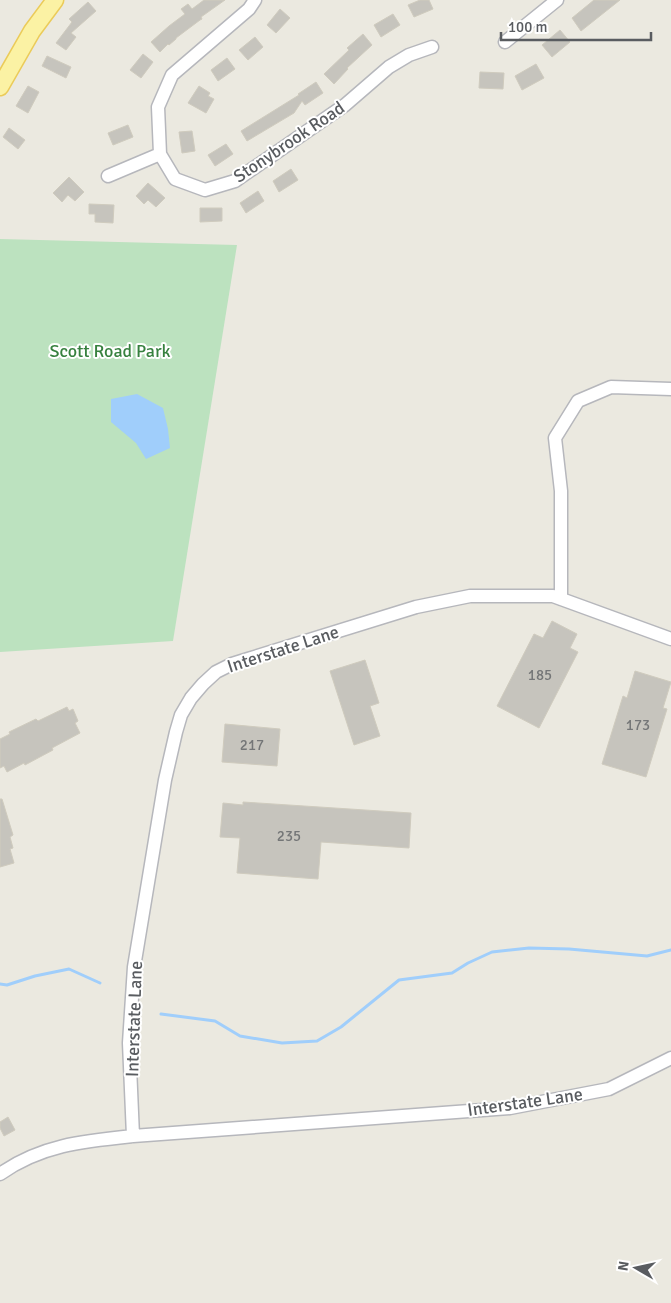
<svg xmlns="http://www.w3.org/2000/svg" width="671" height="1303" font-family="Signika,sans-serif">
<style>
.green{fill:#bce2bf}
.water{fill:#a0cefb}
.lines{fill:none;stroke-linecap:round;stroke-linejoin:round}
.stream{stroke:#a0cefb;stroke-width:3}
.building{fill:#c6c4bd;stroke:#cfcbbe}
.minor-casing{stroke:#b6b7bc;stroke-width:15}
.major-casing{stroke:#ebcb59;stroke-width:19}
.minor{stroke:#fff;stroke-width:12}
.major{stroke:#fbf2a4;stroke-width:16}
.labels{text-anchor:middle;stroke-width:4;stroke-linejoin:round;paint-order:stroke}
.number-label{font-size:15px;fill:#747677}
.street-label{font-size:18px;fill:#595c60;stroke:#fff}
.park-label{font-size:18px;fill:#37813f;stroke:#fff}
</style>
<rect width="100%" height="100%" fill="#ebe9e0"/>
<path class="green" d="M0,239L237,245L173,641L0,652Z"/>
<path class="water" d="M137,394L163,408L168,429L170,448L146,459L136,443L111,422V399Z"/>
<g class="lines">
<path class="stream" d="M0,984L7,985L35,976L69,969L100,983
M161,1014L215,1021L240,1036L282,1043L317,1041L341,1027L399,980L452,973L468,963L492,952L529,948L569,949L647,956L671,950"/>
</g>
<path class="building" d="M204,0H225L201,17L202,19L200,20L176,38V39L169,45L168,44L160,52L151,42L169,26L185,14L181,9L188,4L192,9Z
M420,0H429L433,9L414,17L408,5Z
M594,0H620L581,31L572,18Z
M88,2L96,11L71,33L76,37L66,50L56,43L72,22L69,19Z
M280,9L290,18L276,33L267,25Z
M393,14L400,25L381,37L374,25Z
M560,30L570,42L552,57L542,45Z
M363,34L372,45L347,68L348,69L334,84L324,74L349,50L347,48Z
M255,37L263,47L248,60L239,50Z
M143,54L153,62L141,78L130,70Z
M47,56L71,67L66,78L42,66Z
M227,58L235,69L218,81L211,70Z
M536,64L544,78L522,90L515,76Z
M480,72L504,73L503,89L479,88Z
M316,82L323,93L305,105L302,101L294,113L247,141L241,131L299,95L298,94Z
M28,86L39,92L28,113L16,106Z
M199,86L210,93L208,96L214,99L206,113L188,103Z
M128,125L133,137L113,145L108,133Z
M9,128L25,140L18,149L3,137Z
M192,131L195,151L182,153L179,132Z
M226,144L233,154L215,166L208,155Z
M291,169L298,180L279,192L273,181Z
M69,177L84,192L75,201L68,195L62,202L53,193Z
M148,183L165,198L156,207L148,200L144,204L136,196Z
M258,191L264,201L246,213L240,203Z
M89,204L114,205L113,223L95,222V214H89Z
M200,208H222V221L200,222Z
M552,621L577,634L570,648L578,652L539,728L497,706L534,634L543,638Z
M365,660L379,703L370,706L380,736L354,745L330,671Z
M635,671L671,682L663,708L667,709L646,777L602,764L623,696L627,698Z
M67,707L69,711L73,709L78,721L75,723L80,733L52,748L53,750L25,765L24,763L7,772L4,766L0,768V739L10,734L9,732L36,719L38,721Z
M225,724L280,729L277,766L222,762Z
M0,799H2L13,835L10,837L13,848L10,849L14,863L0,867Z
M243,802L411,813L409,848L321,842L318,879L237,873L240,838L220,837L223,803L243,805Z
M8,1117L15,1130L4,1136L0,1128V1122Z"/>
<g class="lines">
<g class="minor-casing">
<path id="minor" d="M255,0L249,9L172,75L158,107L160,154L175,179L205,190L235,181L345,105L389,67L409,55L432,47
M505,42L557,0
M108,176L160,154
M561,599V491L555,438L578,401L611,387L671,389
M671,639L553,596H470L416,607L248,659L232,664L216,672L203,684L191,698L181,715L176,732L165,780L134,967L129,1043L133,1136L510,1108L609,1089L671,1058
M0,1174C41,1145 84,1141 133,1136"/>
</g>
<g class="major-casing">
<path id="major" d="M0,87L32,31L55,0"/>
</g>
<use href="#minor" class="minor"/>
<use href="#major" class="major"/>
</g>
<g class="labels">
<g class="number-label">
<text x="540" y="680">185</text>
<text x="638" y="730">173</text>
<text x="252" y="750">217</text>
<text x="289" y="841">235</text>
</g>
<g class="street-label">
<text transform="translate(289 142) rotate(-34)" y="6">Stonybrook Road</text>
<text transform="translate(283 649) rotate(-18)" y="6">Interstate Lane</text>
<text transform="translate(134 1019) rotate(-88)" y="6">Interstate Lane</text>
<text transform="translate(525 1102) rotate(-8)" y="6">Interstate Lane</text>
</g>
<g class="park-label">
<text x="110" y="357">Scott Road Park</text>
</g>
</g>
<g transform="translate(636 1268) rotate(279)" stroke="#ffffff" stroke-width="4" paint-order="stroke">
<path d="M0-4L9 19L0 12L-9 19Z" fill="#595c60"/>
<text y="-8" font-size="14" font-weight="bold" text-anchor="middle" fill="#595c60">N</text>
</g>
<path d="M501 32v8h150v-8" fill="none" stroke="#595c60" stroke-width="2.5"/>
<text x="508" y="32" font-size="15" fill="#595c60" stroke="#ffffff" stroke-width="4" paint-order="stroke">100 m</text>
</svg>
